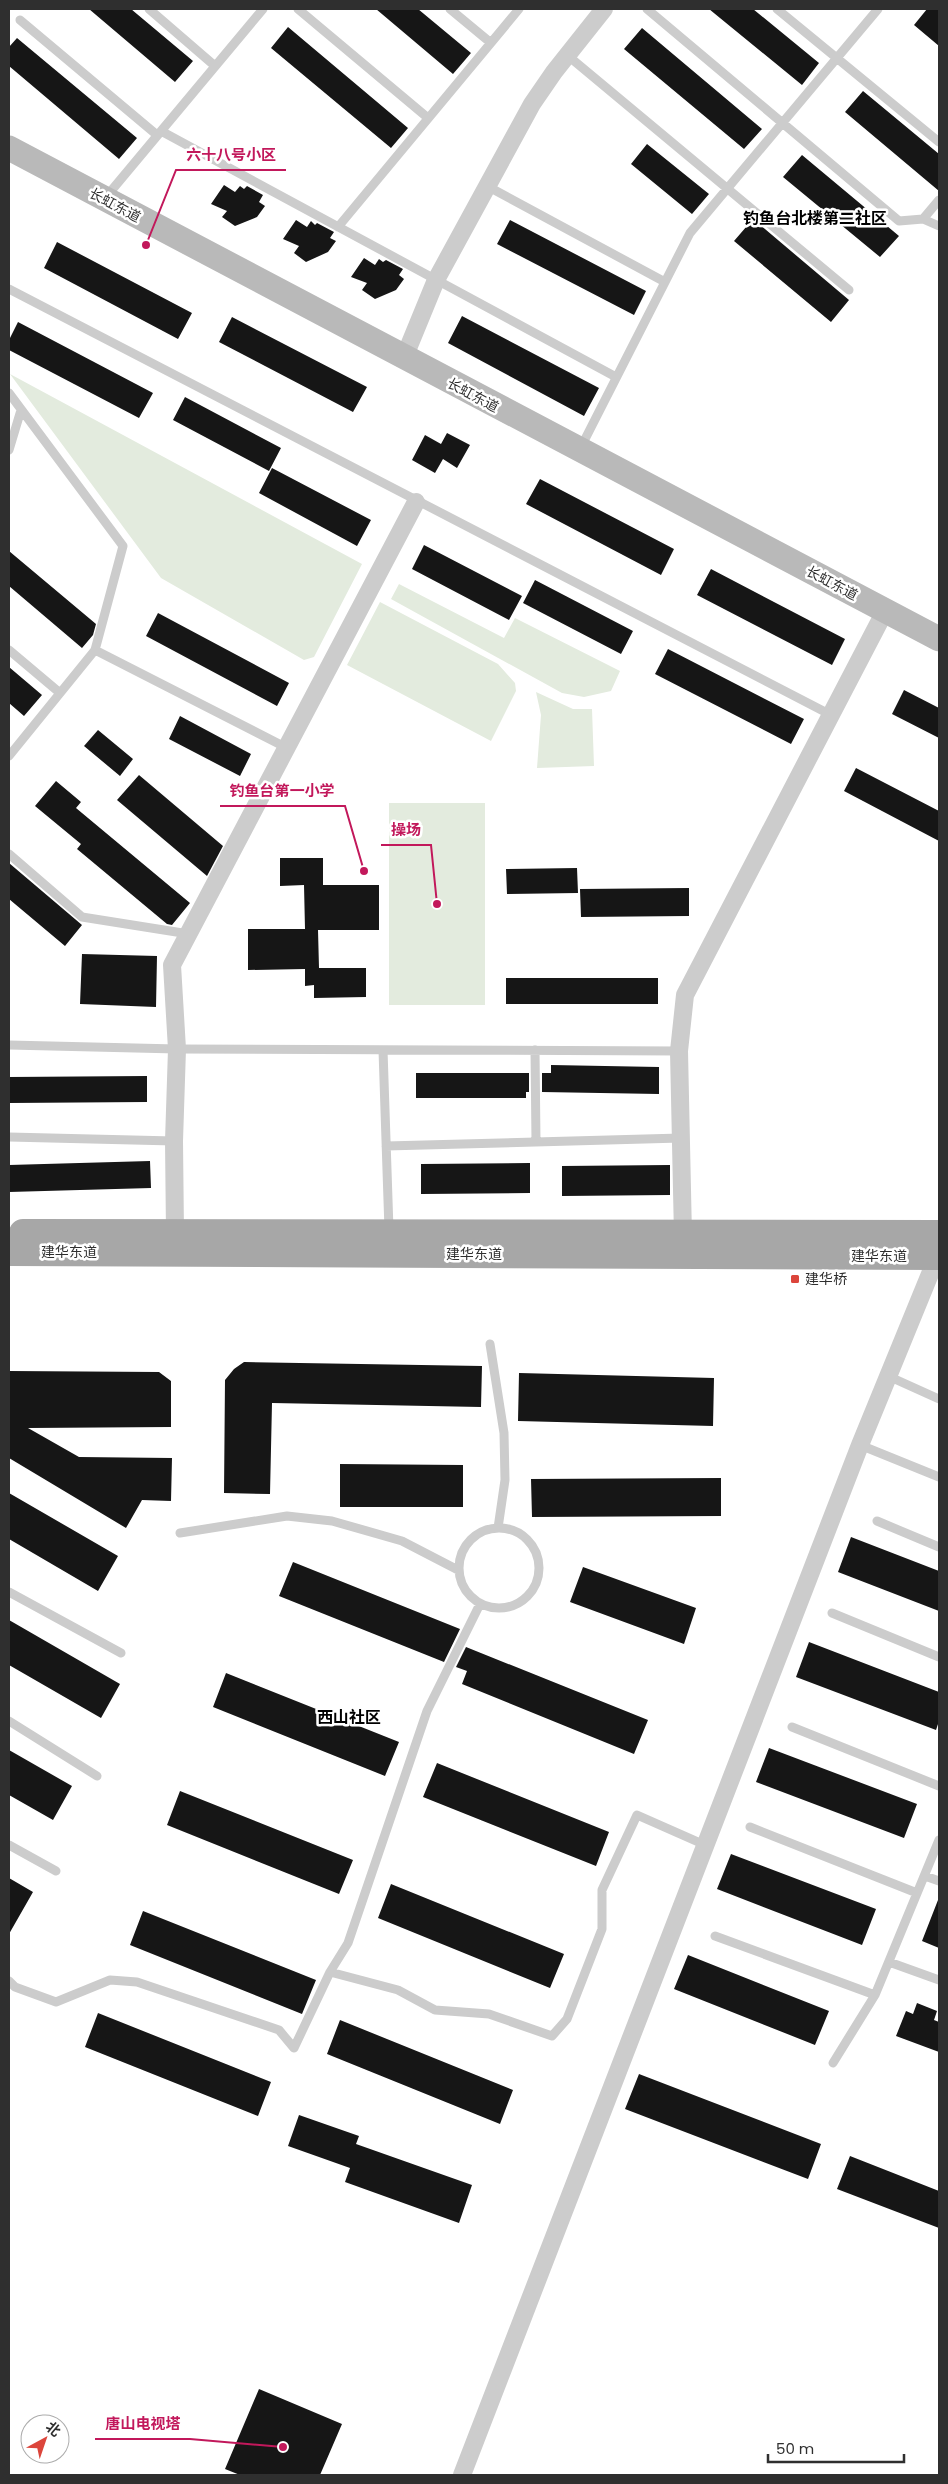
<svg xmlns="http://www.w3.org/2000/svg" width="948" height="2484" font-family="Poppins,'Noto Sans SC',sans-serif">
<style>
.green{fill:#e3ebde}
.building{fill:#161616}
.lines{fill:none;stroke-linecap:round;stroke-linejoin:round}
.lane{stroke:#ccc;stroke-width:9}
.street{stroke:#ccc;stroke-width:18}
.secondary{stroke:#b9b9b9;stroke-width:25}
.primary{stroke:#a7a7a7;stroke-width:28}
.poi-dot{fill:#dc453b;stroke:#fff;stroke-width:2}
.labels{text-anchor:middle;stroke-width:5;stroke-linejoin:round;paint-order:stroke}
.street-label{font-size:14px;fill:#2f2f2f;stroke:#fff}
.poi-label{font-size:14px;fill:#2f2f2f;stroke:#fff;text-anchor:start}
.quarter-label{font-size:16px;font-weight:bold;fill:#000;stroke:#fff}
.leader{fill:none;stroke:#c2185b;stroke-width:2}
.callout-dot{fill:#c2185b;stroke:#fff;stroke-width:2}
.callout-label{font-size:15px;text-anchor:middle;font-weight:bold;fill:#c2185b;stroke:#fff;stroke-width:5;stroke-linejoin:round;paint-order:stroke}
</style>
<rect width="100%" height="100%" fill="#fff"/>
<path class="green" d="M10,374L362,564L314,657L304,660L161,578Z
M399,584L504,638L515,618L620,671L611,691L584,697L562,693L391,599Z
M380,602L498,664L515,683L516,691L491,741L347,665Z
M536,692L573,709H592L594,766L537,768L541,715Z
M389,803H485V1005H389Z"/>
<path class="building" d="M89,9H131L193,61L175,82Z
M376,9H418L471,53L453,74Z
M709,9H753L819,63L802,85Z
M927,9H939V46L914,25Z
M288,27L408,128L391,148L271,48Z
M642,28L762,129L744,149L624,49Z
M17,38L137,138L119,159L9,66V47Z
M863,91L939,154V191L845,112Z
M647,144L709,194L692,214L631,164Z
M802,155L899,236L880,257L783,177Z
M224,185L235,192L240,186L244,189L247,186L263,195L259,202L265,206L257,217L235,226L222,217L227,211L211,204Z
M753,219L849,300L831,322L734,241Z
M296,220L307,227L311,221L315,225L317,223L334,232L330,238L336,241L328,252L306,262L294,253L299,246L283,239Z
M510,220L646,291L634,315L497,244Z
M57,242L192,313L178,339L44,268Z
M364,258L375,265L379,259L383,262L386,260L403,269L399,275L404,279L396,290L375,299L362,290L367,283L351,277Z
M462,316L599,388L584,416L448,343Z
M232,317L367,387L353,412L219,342Z
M18,322L153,393L139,418L9,350V340Z
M185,397L281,448L269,471L173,420Z
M447,433L470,445L457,468L443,459L435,473L412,460L425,435L441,444Z
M272,468L371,520L357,546L259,493Z
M540,479L674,549L661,575L526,504Z
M424,545L522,596L509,620L412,569Z
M9,551L96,624L93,635L82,648L9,586Z
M711,569L845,639L832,665L697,595Z
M535,580L633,631L621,654L523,603Z
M158,613L289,683L277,706L146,636Z
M668,649L804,719L791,744L655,674Z
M9,667L42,695L24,716L9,703Z
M904,690L939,708V738L892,714Z
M180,716L251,754L240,776L169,739Z
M98,730L133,759L120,776L84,746Z
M856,768L939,811V841L844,791Z
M139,775L223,846L207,876L117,800Z
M56,781L81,802L76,808L190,903L172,925L167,924L77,849L81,844L35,806Z
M280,858H323V885H379V930H318L319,968H366V997L314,998V985L305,986V969L248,970V929H305L304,885L280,886Z
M9,863L82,925L65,946L9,899Z
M577,868L578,893L507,894L506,869Z
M689,888V916L581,917L580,889Z
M82,954L157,956L156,1007L80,1004Z
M506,978H658V1004H506Z
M551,1065L659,1067V1094L542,1092V1073H551Z
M416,1073H529V1092H526V1098H416Z
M147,1076V1102L9,1103V1077Z
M150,1161L151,1188L9,1192V1165Z
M530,1163V1193L421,1194V1164Z
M670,1165V1195L562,1196V1166Z
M244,1362L482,1366L481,1407L272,1403L270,1494L224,1493L225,1380L234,1369Z
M9,1371L159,1372L171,1381V1427L28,1428L79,1457L172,1458L171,1501L142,1500L126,1528L9,1458Z
M519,1373L714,1378L713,1426L518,1421Z
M340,1464L463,1465V1507H340Z
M721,1478V1516L532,1517L531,1479Z
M9,1493L118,1556L98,1591L9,1539Z
M851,1537L939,1571V1611L838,1572Z
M293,1562L460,1629L444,1662L279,1596Z
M583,1567L696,1608L684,1644L570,1602Z
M9,1620L120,1684L101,1718L9,1665Z
M809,1642L939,1692V1721L936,1730L796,1677Z
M466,1647L648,1720L634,1754L462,1684L467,1671L456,1667Z
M226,1673L399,1742L385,1776L213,1707Z
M769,1748L917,1804L904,1838L756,1782Z
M9,1750L72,1786L53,1820L9,1795Z
M437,1763L609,1832L596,1866L423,1797Z
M180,1791L353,1860L339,1894L167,1825Z
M731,1854L876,1909L862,1945L717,1889Z
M9,1878L33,1892L9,1934Z
M391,1884L564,1954L550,1988L378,1918Z
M938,1900H939V1948L922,1941Z
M143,1911L316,1980L302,2014L130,1945Z
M688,1955L829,2011L815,2045L674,1989Z
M917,2003L937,2011L934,2020L939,2022V2052L896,2036L906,2011L913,2014Z
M98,2013L271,2082L258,2116L85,2047Z
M340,2020L513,2090L500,2124L327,2054Z
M639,2074L821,2144L808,2179L625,2109Z
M299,2115L359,2136L356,2144L472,2185L459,2223L345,2182L350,2168L288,2146Z
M850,2156L939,2191V2228L837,2189Z
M259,2389L342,2424L320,2475H240L225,2469Z"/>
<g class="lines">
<path class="lane" d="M149,9L215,66
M298,9L428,118
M450,9L491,43
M647,9L899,221L923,219L939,200
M777,9L939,142
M20,20L157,135
M567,55L849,290
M161,131L616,377
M487,186L665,282
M106,197L263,9
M923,219L939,226
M338,227L519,9
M9,289L831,715
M9,393L123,546L95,650L9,756
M580,449L690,233L878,9
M9,450L21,410
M9,650L60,693
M95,650L287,748
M9,854L82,917L189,934
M9,1045L177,1049L679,1051
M383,1050L389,1230
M535,1050L536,1142
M9,1137L174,1141
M386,1146L681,1138
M490,1344L504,1433L505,1480L498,1528
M888,1376L939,1399
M860,1445L939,1477
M877,1521L939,1547
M459 1568a40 40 0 1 1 80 0a40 40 0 1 1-80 0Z
M180,1533L287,1516L332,1521L402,1541L458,1570
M9,1592L121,1653
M832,1613L939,1657
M9,1721L97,1776
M792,1727L939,1786
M750,1827L917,1893
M9,1845L56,1871
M925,1876L939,1881
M715,1936L875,1995
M889,1962L939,1980
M330,1972L398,1990L435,2010L489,2014L552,2036L567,2019L602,1929V1890L637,1815L705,1845
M9,1981L15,1987L56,2002L110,1980L137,1982L279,2030L294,2048L330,1972L348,1943L427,1711L480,1604
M833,2063L875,1995L939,1840"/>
<path class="street" d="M404,358L436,280L532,104L554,72L604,9
M175,1233L174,1141L177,1049L172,965L416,502
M683,1236L679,1051L685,995L885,611
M462,2475L860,1445L939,1252"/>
<path class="secondary" d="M9,148L939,639"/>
<path class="primary" d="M23,1233L939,1234
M9,1252L939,1256"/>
</g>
<rect class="poi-dot" x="790" y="1274" width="10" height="10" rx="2.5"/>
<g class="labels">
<g class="street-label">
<text transform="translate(115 205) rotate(28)" y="5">长虹东道</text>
<text transform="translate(473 395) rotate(28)" y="5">长虹东道</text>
<text transform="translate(832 583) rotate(28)" y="5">长虹东道</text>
<text x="69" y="1257">建华东道</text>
<text x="474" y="1259">建华东道</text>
<text x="879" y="1261">建华东道</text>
</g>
<g class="poi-label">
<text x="805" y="1284">建华桥</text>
</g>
<g class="quarter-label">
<text x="815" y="224">钓鱼台北楼第二社区</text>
<text x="349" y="1723">西山社区</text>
</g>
</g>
<path class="leader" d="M146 245L176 170H286M364 871L345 806H220M437 904L431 845H381M283 2447L190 2439H95"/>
<g class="callout-dot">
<circle cx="146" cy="245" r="5"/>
<circle cx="364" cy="871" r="5"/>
<circle cx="437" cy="904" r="5"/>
<circle cx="283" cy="2447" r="5"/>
</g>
<g class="callout-label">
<text x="231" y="160">六十八号小区</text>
<text x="282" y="796">钓鱼台第一小学</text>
<text x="406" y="835">操场</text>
<text x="143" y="2429">唐山电视塔</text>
</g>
<rect width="948" height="2484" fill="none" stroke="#2f2f2f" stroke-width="20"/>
<g transform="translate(45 2439) rotate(40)"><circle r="24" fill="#ffffff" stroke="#acacac"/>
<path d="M0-4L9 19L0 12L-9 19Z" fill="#dc453b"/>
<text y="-8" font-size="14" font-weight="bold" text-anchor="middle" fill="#2f2f2f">北</text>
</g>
<path d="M768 2454v8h136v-8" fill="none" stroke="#2f2f2f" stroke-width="2.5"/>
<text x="776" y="2454" font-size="15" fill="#2f2f2f" stroke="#ffffff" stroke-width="4" paint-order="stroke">50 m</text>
</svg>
